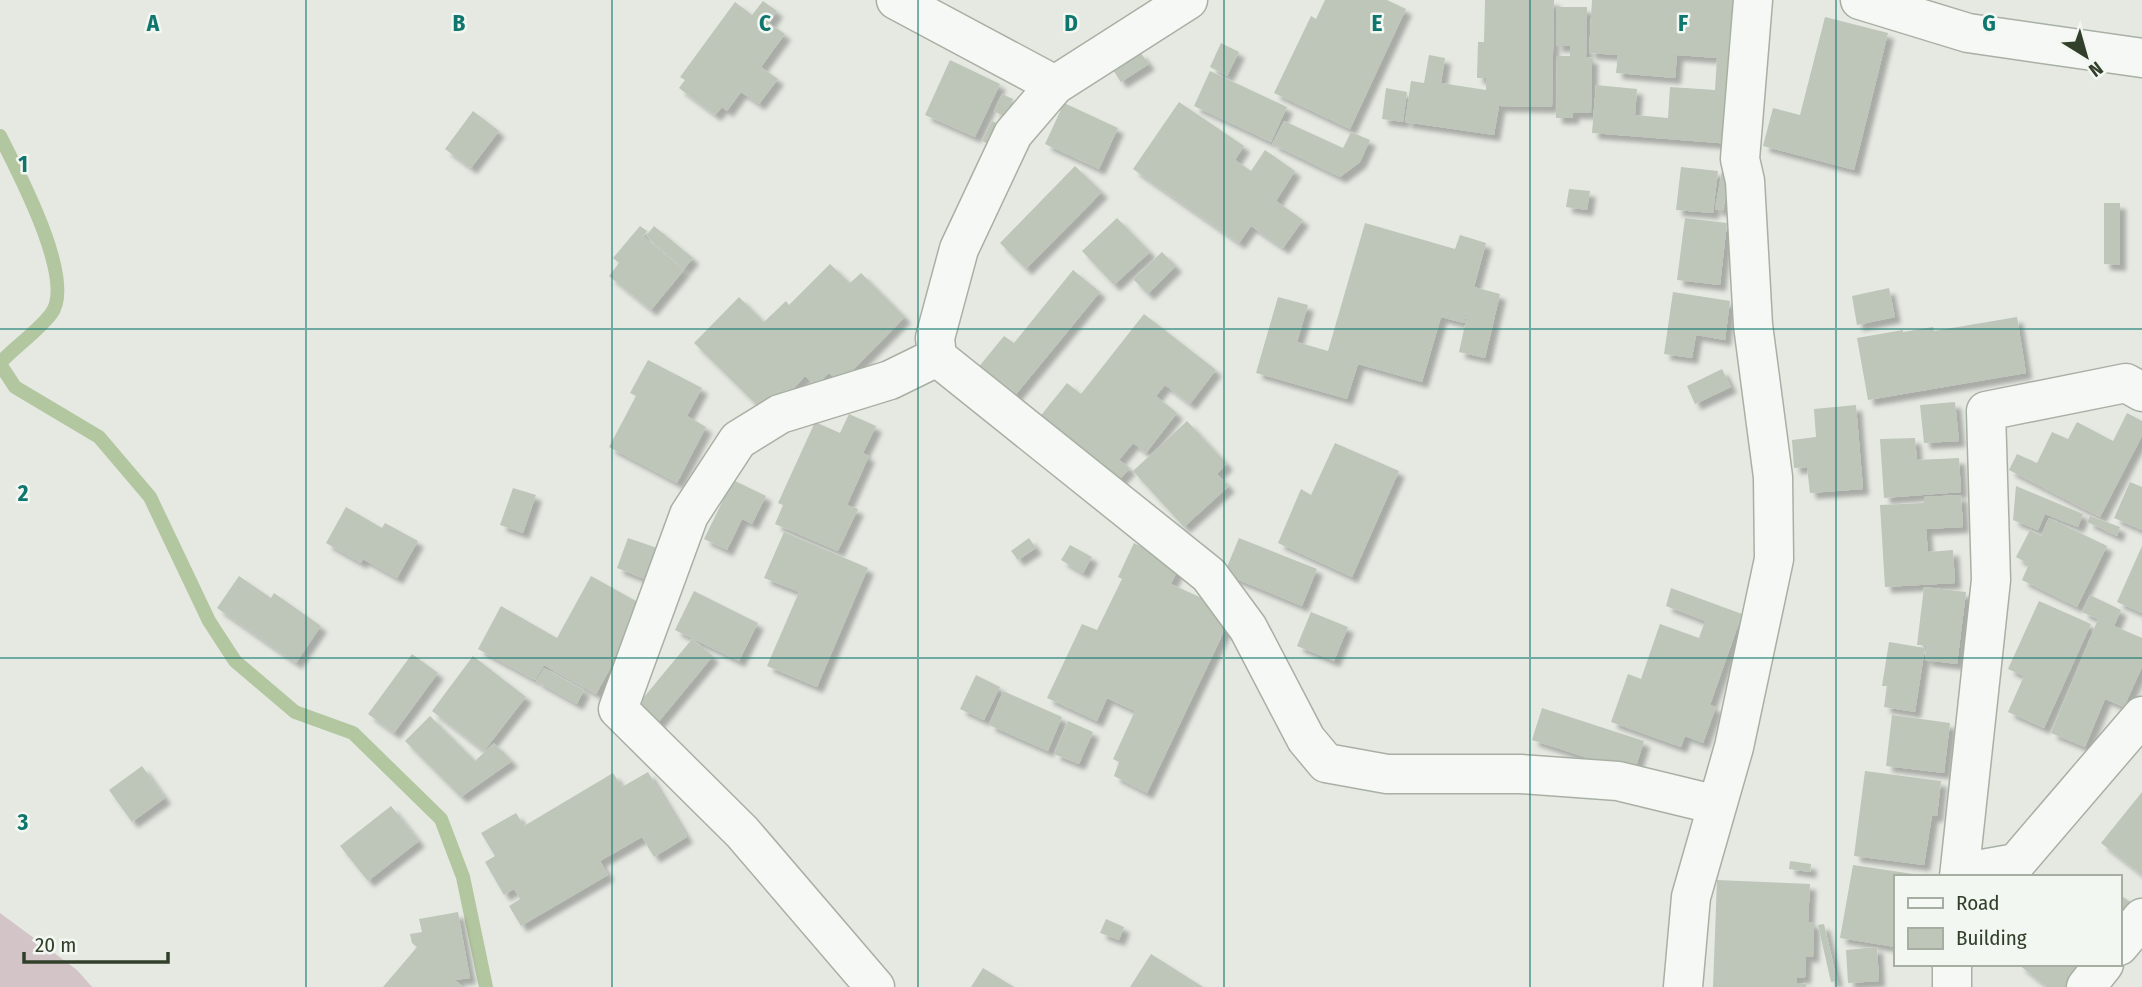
<svg xmlns="http://www.w3.org/2000/svg" width="2142" height="987" font-family="'Fira Sans Condensed',sans-serif">
<style>
.green{fill:#d2c4c7}
.lines{fill:none;stroke-linecap:round;stroke-linejoin:round}
.stream{stroke:#b2c6a0;stroke-width:14}
.building{fill:#bec5b9;filter:url(#shadow)}
.street-casing{stroke:#a8b0a4;stroke-width:41}
.street{stroke:#f5f8f4;stroke-width:38}
.grid{fill:none;stroke:#0f766e;stroke-width:2;stroke-opacity:0.55}
.grid-label{font-size:23px;text-anchor:middle;font-weight:bold;fill:#0f766e;stroke:#f3f7f1;stroke-width:5;stroke-linejoin:round;paint-order:stroke}
</style>
<defs>
<filter id="shadow"><feDropShadow dx="6" dy="6" stdDeviation="2" flood-color="#0004"/></filter>
</defs>
<rect width="100%" height="100%" fill="#e5e9e2"/>
<path class="green" d="M0,913L77,970L92,987H0Z"/>
<g class="lines">
<path class="stream" d="M0,136C17,170 77,281 51,314C37,332 16,346 0,363
M0,364L15,387L99,437L150,497L209,621L235,661L295,712L353,733L441,819L463,877L486,987"/>
</g>
<path class="building" d="M1325,0H1387L1406,9L1350,129L1274,93L1311,16L1316,19Z
M1485,0H1554L1552,107L1499,106L1494,135L1405,122L1411,81L1424,83L1429,55L1445,58L1441,83L1486,90V78H1477L1478,42H1484Z
M1592,0H1742L1731,144L1592,133L1596,85L1637,89L1635,115L1668,118L1670,87L1715,90L1717,58L1677,55L1675,78L1616,73L1618,55L1589,53Z
M763,1L777,11L769,23L785,34L761,67L778,79L759,104L741,92L727,111L722,107L715,115L679,88L685,80L680,77L735,2L752,15Z
M1556,7H1587L1586,57L1592,58L1591,113H1573V118H1556L1557,56H1570V46H1556Z
M1825,17L1888,33L1854,170L1763,146L1773,108L1800,115Z
M1221,43L1239,52L1227,76L1210,67Z
M1140,52L1149,64L1121,82L1113,70Z
M950,60L1000,84L975,137L925,115Z
M1210,71L1287,107L1271,142L1194,106Z
M1386,88L1407,92L1403,122L1382,119Z
M1002,94L1013,99L1005,117L994,111Z
M1179,102L1244,146L1235,160L1251,171L1265,150L1295,171L1276,201L1303,220L1283,248L1251,226L1239,243L1133,169Z
M1064,103L1118,128L1099,169L1045,144Z
M473,111L499,131L471,168L445,149Z
M992,121L1003,126L993,146L982,141Z
M1284,121L1343,148L1351,132L1370,140L1360,162L1340,177L1272,144Z
M1075,166L1102,192L1026,269L1000,243Z
M1681,167L1718,171L1713,213L1676,210Z
M1722,170L1730,171L1723,210L1715,209Z
M1569,189L1590,191L1587,210L1566,207Z
M2104,203H2120V265L2104,264Z
M1117,218L1150,252L1114,285L1082,251Z
M1685,218L1727,223L1720,285L1677,280Z
M1365,223L1455,249L1460,235L1486,243L1474,287L1500,294L1485,358L1459,352L1472,293L1464,323L1441,317L1422,382L1358,364L1347,399L1256,373L1278,297L1308,305L1297,342L1328,351Z
M640,226L647,231L643,236L684,270L651,310L609,276L619,263L613,258Z
M654,226L693,258L684,269L646,236Z
M1162,252L1176,266L1148,294L1133,279Z
M830,264L850,283L861,273L905,317L840,383L829,373L816,386L805,376L780,403L761,409L694,343L739,297L764,322L786,301L789,305Z
M1073,270L1100,292L1013,398L977,369L1004,336L1014,343Z
M1889,288L1895,317L1857,325L1852,296Z
M1673,292L1730,301L1725,340L1696,335L1692,358L1664,354Z
M1144,314L1216,370L1190,404L1165,385L1156,396L1177,413L1146,453L1133,443L1119,460L1130,468L1118,481L1038,419L1067,383L1081,394Z
M2017,317L2026,373L1868,400L1857,338L1903,330V332L1933,327L1934,331Z
M648,360L702,388L687,416L706,427L677,483L609,447L636,396L630,393Z
M1722,369L1731,387L1695,404L1687,386Z
M1955,402L1959,441L1924,443L1920,405Z
M1856,405L1863,489L1810,493L1807,467L1794,468L1792,440L1816,437L1814,409Z
M2127,413L2142,421V436L2100,517L2009,470L2017,454L2037,463L2052,432L2068,439L2077,422L2113,441Z
M849,414L876,426L863,453L869,456L847,505L858,509L838,551L775,524L783,505L778,503L815,422L840,433Z
M1187,421L1227,464L1217,474L1229,486L1184,527L1133,471Z
M1915,438L1917,460L1959,458L1961,492L1884,498L1880,439Z
M1335,443L1399,471L1352,577L1278,543L1301,489L1311,495Z
M733,480L766,496L752,524L742,519L727,550L704,539Z
M2130,482L2142,487V530L2114,518Z
M2016,486L2083,514L2078,527L2045,514L2038,530L2013,520Z
M513,488L536,495L523,533L500,525Z
M1961,495L1963,527L1926,529L1928,552L1953,550L1955,583L1885,587L1880,505L1924,503V497Z
M346,507L382,528L385,523L418,541L397,578L363,559L361,563L326,543Z
M2090,516L2120,527L2117,536L2087,522Z
M2049,518L2107,546L2077,607L2022,580L2029,564L2016,557L2030,530L2041,536Z
M784,532L868,568L817,687L767,666L799,592L764,578Z
M628,538L663,550L652,582L617,568Z
M1029,538L1036,548L1018,560L1011,551Z
M1239,538L1317,569L1302,606L1224,574Z
M1134,543L1180,565L1171,584L1206,600L1229,621L1147,793L1114,776L1119,762L1113,759L1135,711L1107,698L1097,721L1047,698L1082,624L1097,630L1122,579L1118,577Z
M1070,545L1092,557L1083,573L1061,560Z
M2142,546V613L2117,602Z
M239,576L271,598L274,593L321,626L296,663L217,608Z
M591,576L645,606L596,694L544,665L535,680L478,649L501,606L557,638Z
M1924,587L1966,592L1957,664L1925,660L1927,643L1926,645H1917Z
M1671,588L1742,614L1710,705L1716,707L1703,743L1685,736L1681,747L1611,722L1628,674L1641,679L1660,624L1699,638L1705,621L1666,606Z
M694,591L758,623L739,661L675,630Z
M2090,595L2121,610L2114,626L2142,638V667L2124,707L2105,699L2085,747L2051,733L2098,619L2082,612Z
M2039,601L2091,624L2044,728L2008,712L2024,676L2008,669Z
M1311,612L1348,627L1334,661L1297,646Z
M692,639L713,656L656,725L635,708Z
M1889,642L1925,648L1915,712L1884,707L1887,686H1882Z
M412,654L438,673L394,733L368,714Z
M473,656L526,697L484,751L432,711Z
M544,668L584,690L577,704L536,681Z
M976,675L1000,687L984,720L960,709Z
M1003,691L1062,717L1048,751L989,725Z
M1542,708L1644,741L1634,773L1532,740Z
M1892,715L1950,723L1944,773L1886,766Z
M430,716L475,761L494,743L512,761L461,797L405,741Z
M1068,721L1093,732L1079,764L1054,754Z
M142,766L165,798L132,822L109,790Z
M1865,771L1941,781L1937,816H1932L1924,865L1854,856Z
M648,772L687,837L654,857L642,837L600,861L608,875L521,926L509,906L520,899L514,889L504,895L485,862L495,856L481,833L516,813L524,826L613,773L622,787Z
M2142,792V875L2101,843Z
M391,806L419,841L368,881L340,846Z
M1790,861L1811,864L1810,872L1789,869Z
M1853,865L1920,875L1895,877V947L1840,938Z
M1717,880L1810,884L1808,922H1814L1813,957L1806,956L1805,978L1797,977V983L1806,984V987H1713Z
M2119,894L2133,904L2119,922Z
M458,912L470,978L455,980L463,987H383L417,947L412,943L410,934L422,932L419,919Z
M1106,919L1124,927L1119,940L1100,933Z
M1824,924L1837,981L1831,982L1818,925Z
M1877,947L1879,981L1848,983L1846,950Z
M1151,954L1203,987H1130Z
M2018,964H2085L2067,987H2047Z
M983,968L1014,987H971Z"/>
<g class="lines">
<g class="street-casing">
<path id="street" d="M896,0L1055,85
M1860,0L1968,33L2142,58
M937,357L1209,575L1248,628L1306,739L1326,763L1387,774H1521L1618,781L1717,805
M1960,873L2016,863L2142,716
M1959,877L1991,580L1986,411L2126,383L2142,392
M2119,946L2142,918
M875,987L742,832L618,709L689,515L738,440L780,414L890,380L937,357L935,338L959,249L1013,134L1055,85L1188,0
M1683,987L1691,897L1734,747L1774,559L1773,477L1753,325L1745,181L1740,159L1753,0
M1952,987V964
M2086,987L2104,964"/>
</g>
<use href="#street" class="street"/>
</g>
<path class="grid" d="M306,0V987M612,0V987M918,0V987M1224,0V987M1530,0V987M1836,0V987M0,329H2142M0,658H2142"/>
<g class="grid-label">
<text x="153" y="31">A</text>
<text x="459" y="31">B</text>
<text x="765" y="31">C</text>
<text x="1071" y="31">D</text>
<text x="1377" y="31">E</text>
<text x="1683" y="31">F</text>
<text x="1989" y="31">G</text>
<text x="23" y="172">1</text>
<text x="23" y="501">2</text>
<text x="23" y="830">3</text>
</g>
<rect x="1894" y="875" width="228" height="91" fill="#f3f7f1" stroke="#a6aea2" stroke-width="2"/>
<rect x="1908" y="898" width="35" height="10" fill="#f5f8f4" stroke="#a6aea2" stroke-width="2"/>
<text x="1956" y="910" font-size="21" fill="#32402b">Road</text>
<rect x="1908" y="928" width="35" height="21" fill="#bec5b9" stroke="#a6aea2" stroke-width="2"/>
<text x="1956" y="945" font-size="21" fill="#32402b">Building</text>
<g transform="translate(2086 56) rotate(143)" stroke="#f3f7f1" stroke-width="5" paint-order="stroke">
<path d="M0-5L12 26L0 18L-12 26Z" fill="#32402b"/>
<text y="-10" font-size="19" font-weight="bold" text-anchor="middle" fill="#32402b">N</text>
</g>
<path d="M24 952v10h144v-10" fill="none" stroke="#32402b" stroke-width="3.5"/>
<text x="35" y="952" font-size="21" fill="#32402b" stroke="#f3f7f1" stroke-width="5" paint-order="stroke">20 m</text>
</svg>
